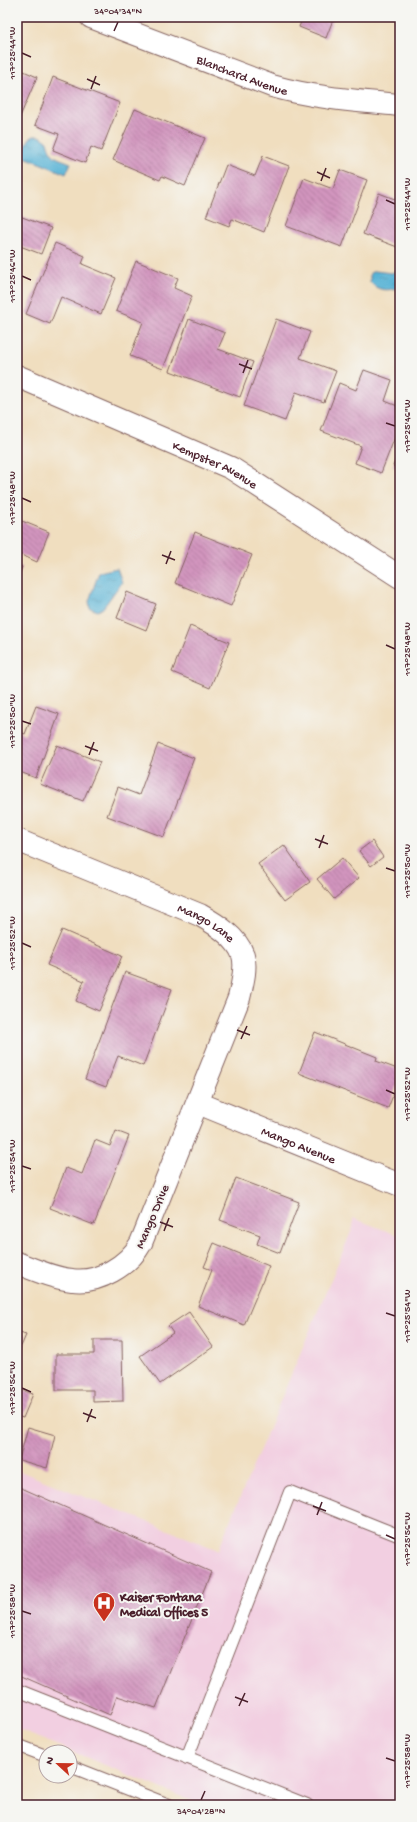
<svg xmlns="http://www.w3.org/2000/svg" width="417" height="1822" font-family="'Gochi Hand',sans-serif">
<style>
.built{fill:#f2cfe1}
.water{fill:url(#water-ripples);stroke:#516980}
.building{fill:url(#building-back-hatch)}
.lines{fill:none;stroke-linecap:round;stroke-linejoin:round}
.lane-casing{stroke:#84625f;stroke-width:14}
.street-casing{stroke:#84625f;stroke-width:24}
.lane{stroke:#fff;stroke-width:12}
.street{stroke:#fff;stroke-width:22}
.ticks{fill:none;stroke:#4a1f2b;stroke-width:1.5}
.labels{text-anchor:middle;stroke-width:4;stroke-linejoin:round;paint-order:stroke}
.street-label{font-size:13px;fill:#4a1f2b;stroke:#f6f6f2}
.poi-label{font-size:13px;font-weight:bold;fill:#4a1f2b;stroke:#f6f6f2;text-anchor:start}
.neatline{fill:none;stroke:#4a1f2b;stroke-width:1.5}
.ticks-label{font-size:10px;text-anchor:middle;fill:#4a1f2b}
</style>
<defs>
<pattern id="water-ripples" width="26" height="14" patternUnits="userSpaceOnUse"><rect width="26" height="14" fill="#58b3d6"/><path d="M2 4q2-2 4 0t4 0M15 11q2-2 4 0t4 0" fill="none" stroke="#4b91ae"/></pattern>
<pattern id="building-back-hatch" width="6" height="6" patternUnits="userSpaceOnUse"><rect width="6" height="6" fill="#d294be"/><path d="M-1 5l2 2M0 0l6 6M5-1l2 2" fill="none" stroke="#ac789b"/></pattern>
</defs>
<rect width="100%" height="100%" fill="#f6f6f2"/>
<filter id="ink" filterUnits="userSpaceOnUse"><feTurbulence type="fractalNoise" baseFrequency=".025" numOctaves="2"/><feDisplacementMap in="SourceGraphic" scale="8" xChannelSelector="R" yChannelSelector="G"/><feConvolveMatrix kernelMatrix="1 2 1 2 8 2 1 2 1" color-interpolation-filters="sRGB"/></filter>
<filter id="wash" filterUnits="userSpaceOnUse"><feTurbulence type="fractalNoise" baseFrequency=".012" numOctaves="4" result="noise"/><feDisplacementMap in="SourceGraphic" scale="16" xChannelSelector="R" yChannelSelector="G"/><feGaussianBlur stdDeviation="0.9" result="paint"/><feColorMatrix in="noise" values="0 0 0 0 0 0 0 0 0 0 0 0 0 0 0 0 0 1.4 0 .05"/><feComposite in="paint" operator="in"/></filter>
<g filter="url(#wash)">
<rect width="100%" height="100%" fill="#f0debf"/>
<path class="built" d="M353,1218L400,1236V1805H202L17,1729V1470L218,1550L353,1227Z"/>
<path class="water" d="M34,136H40L47,141C51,158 56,157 71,163L66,174L22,156L29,139Z
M400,268V288H398C388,291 377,291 370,282V273L375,271L392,273Z
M117,568L122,582L103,608L98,611L90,608L89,601L99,572Z"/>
<g id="blocks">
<path class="building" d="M303,17H334L326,38L299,27Z
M17,68L37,77L19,119H17Z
M53,77L120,103L101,151L91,147L85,163L53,150L59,134L35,125Z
M135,109L205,138L185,186L162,176L160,180L113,160Z
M263,156L289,166L264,232L232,219L229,226L206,217L226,165L255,176Z
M340,170L367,180L342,247L286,226L304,178L333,189Z
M379,193L400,201V248L363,234Z
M17,215L51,228L41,254L20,246L17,252Z
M55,243L85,256L82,264L116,278L101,314L61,297L50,324L26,314Z
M136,261L178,278L174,288L192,296L163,369L130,356L143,322L116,311Z
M189,319L225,333L218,349L253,362L240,397L170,371Z
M276,319L310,332L300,358L336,371L324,402L296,392L285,421L244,406Z
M364,370L392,380L385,401L400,407V424L381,473L355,463L361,446L321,431L339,383L356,390Z
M400,449V469L393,466Z
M22,521L49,532L37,562L17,553V534Z
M195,532L252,555L231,606L175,583Z
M17,565L22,567L17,580Z
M127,592L156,604L146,630L117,618Z
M190,626L229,642L210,688L172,672Z
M36,706L59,714L36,778L17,771V731L25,734Z
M158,744L194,758L164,837L107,816L118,787L139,795Z
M57,745L100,762L83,801L40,784Z
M372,841L383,857L371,866L359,851Z
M284,845L310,882L285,900L258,864Z
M342,858L359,878L334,899L317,879Z
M62,930L122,956L99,1011L76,1001L84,981L47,965Z
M125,972L172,989L143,1066L118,1056L106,1087L85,1079Z
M315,1032L377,1057L376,1061L400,1070V1078L388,1108L299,1073Z
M116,1131L129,1136L94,1225L50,1208L66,1168L82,1174L95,1140L110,1146Z
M236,1178L299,1202L280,1253L257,1244L260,1235L220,1220Z
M214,1243L269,1266L244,1325L198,1306L212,1270L204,1267Z
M189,1312L213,1347L160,1384L140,1356L173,1333L168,1326Z
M17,1332L26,1335L17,1356Z
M94,1340H122L123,1401L93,1402V1390H56V1354H94Z
M17,1388L33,1394L23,1418L17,1416Z
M28,1427L55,1435L47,1468L19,1460Z
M17,1486L211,1572L156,1708L117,1696L110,1715L17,1674Z"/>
</g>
</g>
<g filter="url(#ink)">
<use href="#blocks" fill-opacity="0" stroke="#84625f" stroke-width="1"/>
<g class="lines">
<g class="lane-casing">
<path id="lane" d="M17,1690L307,1805
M17,1745L46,1756
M187,1758L290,1492L400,1536
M70,1766L169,1805"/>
</g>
<g class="street-casing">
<g id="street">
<path id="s1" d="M91,17L272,86C314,98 357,101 400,105"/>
<path id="s2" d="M17,376L231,468L400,577"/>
<path id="s3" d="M17,840L200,915C216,924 237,937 243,955C247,968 242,985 239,998L141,1243C129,1265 98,1284 72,1280C53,1278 35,1270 17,1263"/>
<path id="s4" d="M198,1103L400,1185"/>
</g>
</g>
<use href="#lane" class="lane"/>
<use href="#street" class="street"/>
</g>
</g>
<path class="ticks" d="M114,31L118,22M22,53L31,57M87,79L100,85M91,89L96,76M317,172L330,178M321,181L326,168M386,200L395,204M22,276L31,280M239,364L252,369M243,373L248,360M386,423L395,426M22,498L31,502M162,555L175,560M166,564L171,551M386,645L395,649M22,721L31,724M85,746L98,751M89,755L94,742M315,839L328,844M319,848L324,835M386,868L395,871M22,943L31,947M237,1030L250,1035M241,1039L247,1026M386,1090L395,1094M22,1166L31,1169M160,1222L173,1227M164,1231L169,1218M386,1313L395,1316M22,1388L31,1392M83,1413L96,1418M87,1422L92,1409M313,1506L326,1511M317,1515L322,1502M386,1535L395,1539M22,1611L31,1614M235,1697L248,1702M239,1706L245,1693M386,1758L395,1761M201,1800L205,1791"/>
<defs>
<g id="hospital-pin" transform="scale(1.15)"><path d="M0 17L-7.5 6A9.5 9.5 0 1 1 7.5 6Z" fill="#c8321e" stroke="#f6f6f2"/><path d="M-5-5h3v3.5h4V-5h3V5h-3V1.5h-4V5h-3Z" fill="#fff"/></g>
</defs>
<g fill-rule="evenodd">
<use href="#hospital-pin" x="104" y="1603"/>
</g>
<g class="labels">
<g class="street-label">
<text dy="5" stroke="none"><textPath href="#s1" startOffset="162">Blanchard Avenue</textPath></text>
<text dy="5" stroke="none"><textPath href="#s2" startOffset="217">Kempster Avenue</textPath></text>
<text dy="5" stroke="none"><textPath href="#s3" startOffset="207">Mango Lane</textPath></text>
<text dy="5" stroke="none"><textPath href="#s4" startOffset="109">Mango Avenue</textPath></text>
<text transform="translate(151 1216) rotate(-67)" y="5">Mango Drive</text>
</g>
<g class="poi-label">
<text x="120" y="1601">Kaiser Fontana<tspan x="120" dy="15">Medical Offices 5</tspan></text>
</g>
</g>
<rect width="417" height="1822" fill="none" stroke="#f6f6f2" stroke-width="44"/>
<g transform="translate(58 1764) rotate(292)"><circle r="19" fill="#f6f6f2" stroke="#b1a0a2"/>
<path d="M0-3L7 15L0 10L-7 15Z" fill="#c8321e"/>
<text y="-6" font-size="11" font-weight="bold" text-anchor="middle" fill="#4a1f2b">N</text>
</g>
<rect x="22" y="22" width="373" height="1778" class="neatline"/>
<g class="ticks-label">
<text x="118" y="14">34°04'34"N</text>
<text transform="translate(11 53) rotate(-90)" y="4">117°25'44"W</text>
<text transform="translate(406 204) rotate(-90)" y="4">117°25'44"W</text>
<text transform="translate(11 276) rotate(-90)" y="4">117°25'46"W</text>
<text transform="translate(406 426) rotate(-90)" y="4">117°25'46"W</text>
<text transform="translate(11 498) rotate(-90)" y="4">117°25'48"W</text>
<text transform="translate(406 649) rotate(-90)" y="4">117°25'48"W</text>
<text transform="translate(11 721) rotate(-90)" y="4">117°25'50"W</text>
<text transform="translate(406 871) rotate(-90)" y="4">117°25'50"W</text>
<text transform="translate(11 943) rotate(-90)" y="4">117°25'52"W</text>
<text transform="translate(406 1094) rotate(-90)" y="4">117°25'52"W</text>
<text transform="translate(11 1166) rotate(-90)" y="4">117°25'54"W</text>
<text transform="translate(406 1316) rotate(-90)" y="4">117°25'54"W</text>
<text transform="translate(11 1388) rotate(-90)" y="4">117°25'56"W</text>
<text transform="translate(406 1539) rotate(-90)" y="4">117°25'56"W</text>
<text transform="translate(11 1611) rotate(-90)" y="4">117°25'58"W</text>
<text transform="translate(406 1761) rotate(-90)" y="4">117°25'58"W</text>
<text x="201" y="1814">34°04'28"N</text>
</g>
</svg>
